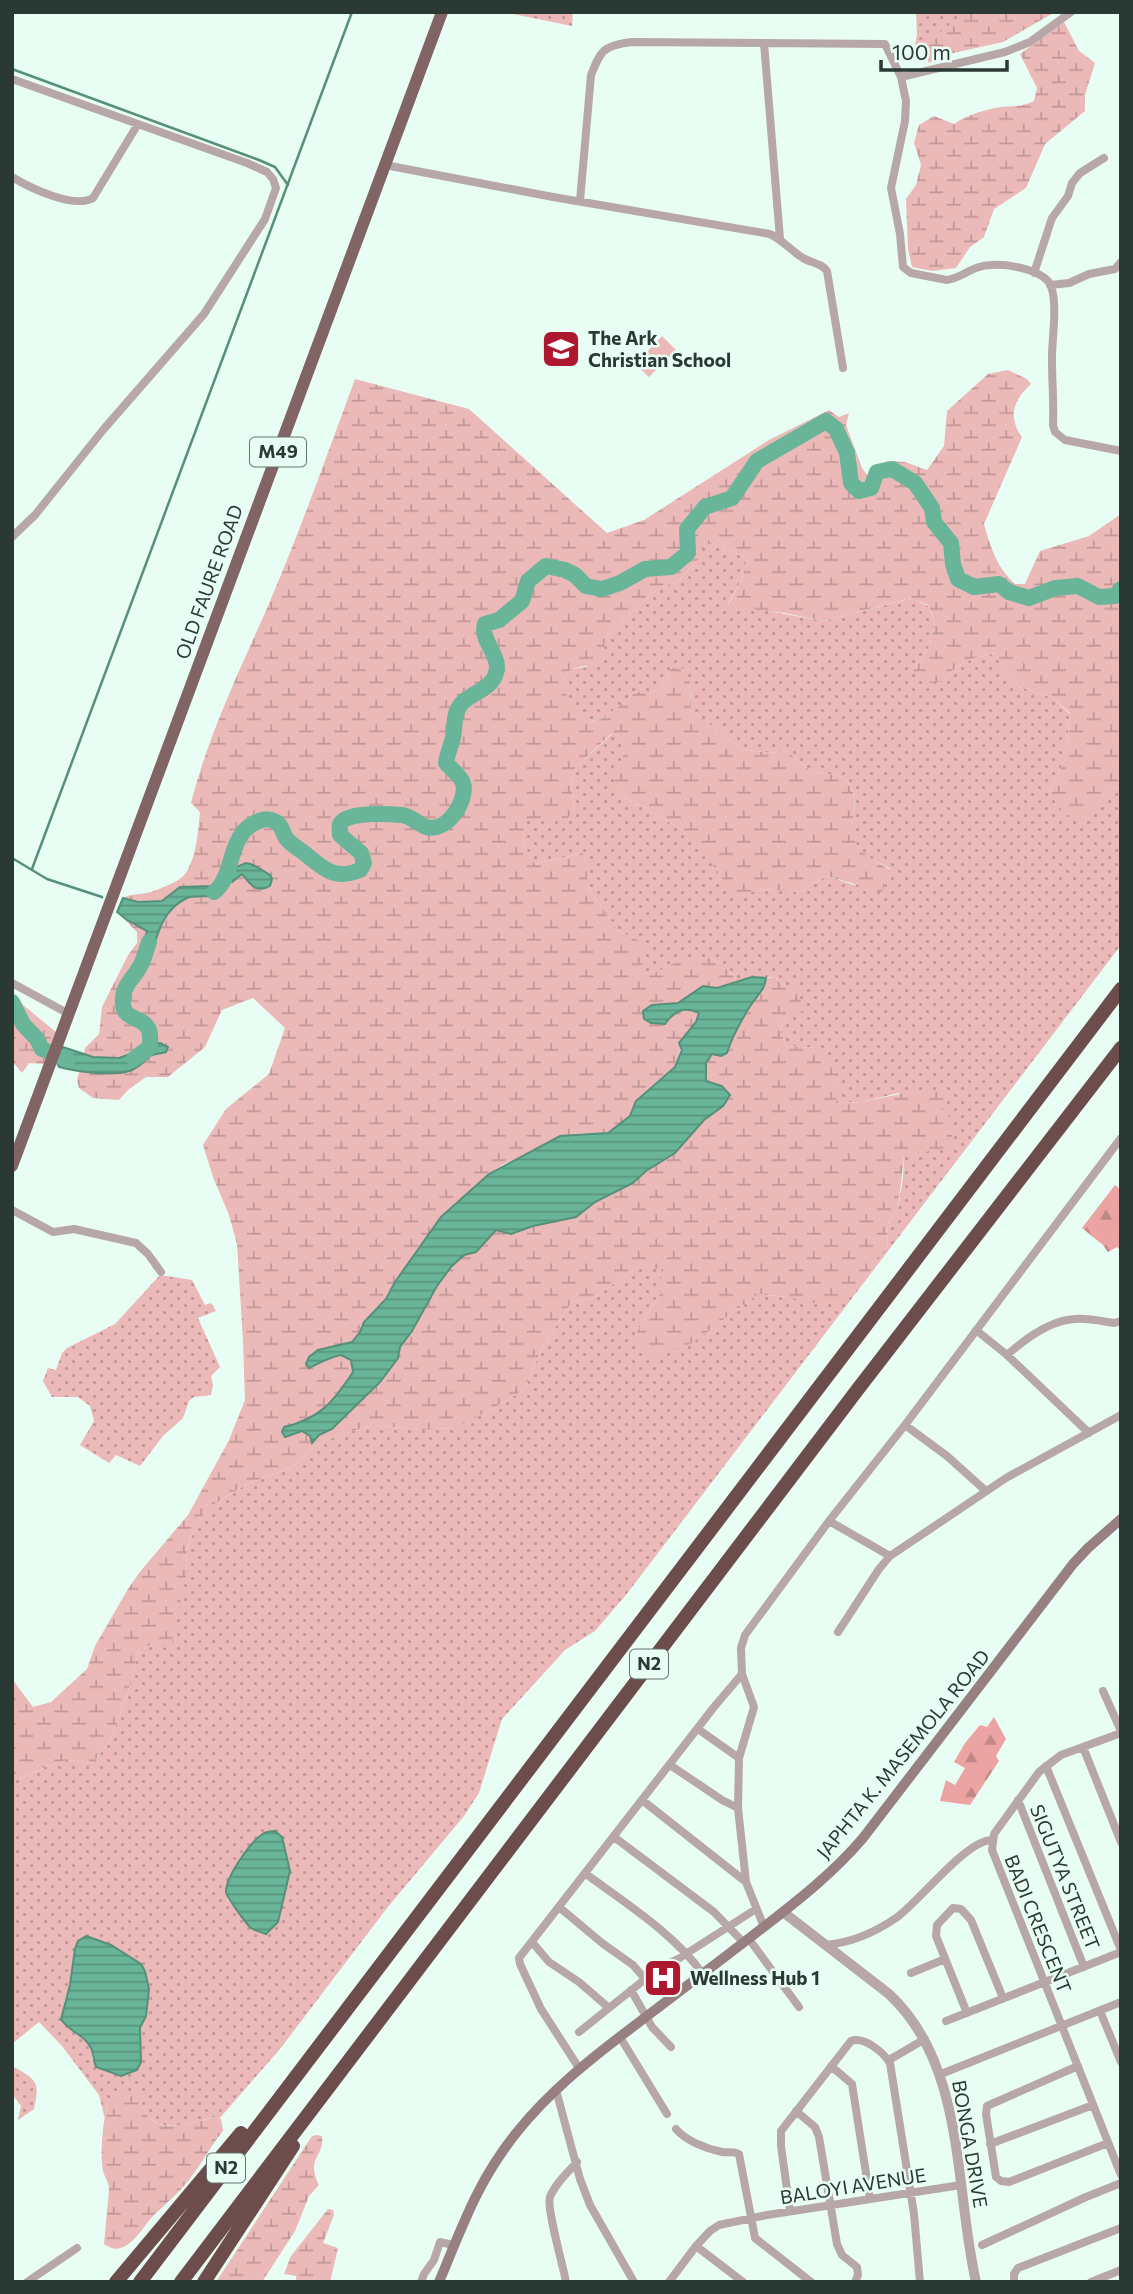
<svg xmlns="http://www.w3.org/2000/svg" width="1133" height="2294" font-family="Commissioner,sans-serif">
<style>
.grass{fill:url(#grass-dots);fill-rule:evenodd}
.forest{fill:url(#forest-firs)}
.wetland{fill:url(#wetland-marsh)}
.garden{fill:#ebb9b7}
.water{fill:url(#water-rules);stroke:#56907b;stroke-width:2}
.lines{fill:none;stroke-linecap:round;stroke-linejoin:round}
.stream{stroke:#56907b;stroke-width:2.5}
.river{stroke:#69b599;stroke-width:16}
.minor{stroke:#b7a7a6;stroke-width:8}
.tertiary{stroke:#b7a7a6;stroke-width:10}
.secondary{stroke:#97807f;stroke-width:10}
.primary{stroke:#806564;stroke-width:12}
.motorway{stroke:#6c4d4c;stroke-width:14}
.labels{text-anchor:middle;stroke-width:5;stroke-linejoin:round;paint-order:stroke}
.shield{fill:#e8fdf4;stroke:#64746e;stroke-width:2}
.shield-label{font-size:18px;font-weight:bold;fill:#2b3934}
.poi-label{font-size:19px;font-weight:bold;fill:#2b3934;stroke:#e8fdf4;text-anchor:start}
.street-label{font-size:19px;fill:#2b3934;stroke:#e8fdf4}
</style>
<defs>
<pattern id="grass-dots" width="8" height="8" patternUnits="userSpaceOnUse" patternTransform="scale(1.75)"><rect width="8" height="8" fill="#ebb9b7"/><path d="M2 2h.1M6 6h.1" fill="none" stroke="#bf9796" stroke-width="1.8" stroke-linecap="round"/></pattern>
<pattern id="forest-firs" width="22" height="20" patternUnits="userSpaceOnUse" patternTransform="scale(1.75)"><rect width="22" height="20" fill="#eca4a2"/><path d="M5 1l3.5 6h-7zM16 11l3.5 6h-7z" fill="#bf8785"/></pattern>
<pattern id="wetland-marsh" width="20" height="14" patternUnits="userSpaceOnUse" patternTransform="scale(1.75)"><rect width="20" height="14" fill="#ebb9b7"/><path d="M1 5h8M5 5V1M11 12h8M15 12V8" fill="none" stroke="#bf9796"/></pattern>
<pattern id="water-rules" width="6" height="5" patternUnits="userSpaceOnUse" patternTransform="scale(1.75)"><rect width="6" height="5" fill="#69b599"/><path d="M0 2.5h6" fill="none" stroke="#57947e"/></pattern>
</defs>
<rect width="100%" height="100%" fill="#e8fdf4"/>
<path class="grass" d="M503,12H573L572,26Z
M916,12H970L964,14L922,47L915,45L917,34Z
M720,540L725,549L747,558L742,579L728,604L824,621L912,598L928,606L935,622L929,647L913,671L942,682C959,661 970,659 996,653L1003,671L1020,687L1053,698L1070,714L1065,759L1049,793L1082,817L1112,790L1121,786V945L626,1595L595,1631L565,1650L502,1719L479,1793L464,1816L387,1908L280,2049L219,2119L216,2117C197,2120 164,2135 148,2116C143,2110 142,2102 139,2095L107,2106L105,2119L99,2095L62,2046L39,2022L12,2044V1782L46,1767L67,1760L93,1763L111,1739L126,1699L138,1653L150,1645L160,1648L186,1576L187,1549L198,1519L216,1503L247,1484L293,1467L318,1444L339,1435L372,1425L421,1430L454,1428L492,1409L525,1389L541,1349L571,1303L595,1297L636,1268H661V1292L635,1335L719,1323L758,1294L787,1297L887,1249L888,1224L898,1209L903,1177L904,1156L899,1093L861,1102L835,1103L838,1085L816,1048L786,1046L780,1030L786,1016L785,987L775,977H752L736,983L735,976L713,959L703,958L672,964L655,975L641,973L635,970L638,940L618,931L587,886V864L583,853L535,864C521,849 521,837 527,818L544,821L574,809L571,783L575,768L612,734L624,737V752L615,778L618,794L676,826L700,846L735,895L763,889L802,892L807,887L827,876L854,885L891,869C868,857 846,849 853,819C855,808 856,797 851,787C843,770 827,777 813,771C804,767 795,757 787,751L769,753L742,749L691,710L690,679L671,668L662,686L653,692H636L606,717L591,722C571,715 568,700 562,681L571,669L586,667L605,638L657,589L678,581L698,560L703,546ZM282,1837L290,1871L251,1928L241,1913L228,1900L226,1892L231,1875ZM95,1938L141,1964L144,2020C136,2037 146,2053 137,2070L92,2059V2050L64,2002L70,1985L75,1949Z
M160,1275L192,1280L205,1305L211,1303L216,1311L198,1318L220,1367L211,1376L213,1385L211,1395L194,1397L189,1401L183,1418L163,1436L140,1466L116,1455L109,1463L80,1445L94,1421L90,1406L78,1397H52L43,1381L48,1368L56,1370L62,1353L67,1348L115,1324Z
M12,2066C37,2080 40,2081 34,2109L18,2120L21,2106L12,2094Z"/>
<path class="forest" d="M1115,1185L1121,1190V1251L1117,1247L1108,1252L1103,1245L1082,1228Z
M994,1717L1006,1739L996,1756L999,1761L970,1805L940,1801L946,1780L955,1785L965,1768L954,1762L965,1743L980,1725L987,1727Z"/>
<path class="wetland" d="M970,12H1055L1003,42L949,54L929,63L922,47L964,13Z
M1064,22L1079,51L1095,63L1085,95V111L1045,144L1026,188L994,209L984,237L970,247L956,268L932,271L912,267L908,249L906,199L916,185L921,165L914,143L919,125L934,116L954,124C965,116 981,111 995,108C1008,105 1022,108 1034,101L1037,88L1020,54Z
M1008,370L1027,379L1031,384C1014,399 1007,417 1022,437L984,524C991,548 996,566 1015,584H1025L1040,551L1089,536L1121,514V786L1112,790L1083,817L1065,815L1049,793L1065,759L1070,713L1053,698L1020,687L1003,671L995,653C970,659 959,661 942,682L923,683L913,671L929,647L935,622L928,605L911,598L824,621L784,613L730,607L728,605L742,579L747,558L725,549L720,540L704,546L698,560L678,581L657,589L605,638L603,662L571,669L562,681C569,700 571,715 592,722L606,717L636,692H653L662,686L671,668H683L690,679L691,710L742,749L769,753L787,751C795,757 804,767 813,771C827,777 843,770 851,787C856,798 855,808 853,819C847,847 870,858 891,870L882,892L827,876L807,887L802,892L763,889L735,896L699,846L676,826L618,794L614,778L624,752V737L611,734L575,768L571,783L574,809L568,818L544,821L527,819C521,837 521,849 535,864L583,853L587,864V886L618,931L638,940L647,949L643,964L635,970C652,979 658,970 672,964C682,960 702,956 712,959C720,962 728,971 735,976L736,983L717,988L703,986L678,1003L652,1005L665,1024L673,1013L689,1008L700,1015L696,1022L685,1035L675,1067L636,1101L630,1116L608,1133L577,1134L504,1164L489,1174L441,1217L395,1282L386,1299L364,1322L360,1332L351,1342L318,1350L309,1367C319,1362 330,1358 341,1355L351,1360L353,1372C334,1401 320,1419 285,1427L291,1434L302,1431L310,1437L319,1435L332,1429L380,1382L398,1358L400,1347L412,1331L437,1286L451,1267L464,1255L476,1252L496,1230L512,1234L533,1226L576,1217L595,1202L633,1183L646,1171L675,1153L704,1120L723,1106L722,1086L706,1081C702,1071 707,1062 712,1054L727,1053C730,1041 745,1013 753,1002C759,993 765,989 766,978L775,977L785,987L797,984L803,1011L786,1016L780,1030L786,1046L816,1048L833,1058L838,1085L836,1103L861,1102L930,1088L946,1095L940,1107L953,1121L951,1147L904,1156L898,1209L888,1224L887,1249L848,1298L823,1305L787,1297L758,1294L692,1343L655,1356L641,1351L635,1335L661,1292V1269L636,1268L595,1297L571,1303L541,1349L525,1389L492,1409L455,1428L421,1430L372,1425L339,1435L318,1444L293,1467L247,1484L216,1503L198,1520L187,1548L186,1576L171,1647L159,1648L150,1645L138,1653L126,1699L111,1739L93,1763L67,1760L46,1767L12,1782V1679L33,1707L51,1702L87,1669L95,1646L128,1589L139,1573L188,1515L229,1440L245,1400L243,1341L237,1244L229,1215L213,1177L203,1145L226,1109L269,1074L285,1028L253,998L222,1010L205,1047L168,1077H146L128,1090L119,1100L93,1098L79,1088L77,1080L85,1048L99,1034L102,1007L127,957L137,943V932L117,912L123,898C131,893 144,895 154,891C164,887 182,881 187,871C197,854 198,830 200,812L191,803C209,732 242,666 271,599C302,526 328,452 355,379L469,409L607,533L644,520L769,440L829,410L839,417L849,413L846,425L862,468L868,476L887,461L905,462L927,470L944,446L947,411L988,374Z
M12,991L23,1005L56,1032L44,1064L29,1063L22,1073L12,1061Z
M125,2089L139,2095C142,2101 143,2109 147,2115C163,2136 196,2120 216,2117L221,2119L223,2131C211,2145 203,2162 192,2176C182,2190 167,2203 154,2215C142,2227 126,2261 104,2244L109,2190C109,2182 106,2180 104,2174C99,2160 103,2118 108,2105C111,2097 117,2093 125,2089Z
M317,2135L322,2136C325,2157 305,2157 319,2185L309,2196L295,2231L262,2282H216L312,2136Z
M328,2209L333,2210L334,2215L323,2243L338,2248L330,2282H296V2276L284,2274L291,2256Z"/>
<path class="garden" d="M662,336L676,350L649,377L635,364Z"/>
<path class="water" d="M246,863C255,864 263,871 270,875L272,879L270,886C256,894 250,884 242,874L232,882L228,880C226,884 226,888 224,890C217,900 197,894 187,898C163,909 157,934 151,956L145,960L141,959L140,953L147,931L127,920L117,912L123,898L138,902L162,901L180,887L212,886L236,867Z
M752,977L766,978C765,989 759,993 753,1002C745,1013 730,1041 727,1053L721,1056L712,1054L706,1063V1081L722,1086L730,1095L723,1106L704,1120L675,1153L646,1171L633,1183L595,1202L576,1217L533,1226L511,1234L496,1230L476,1252L464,1255L451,1267L437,1286L412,1331L400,1347L398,1358L380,1382L332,1429L319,1435L312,1443L310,1436L302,1431L285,1437L282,1432L284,1427C320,1419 334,1401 353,1372L351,1360L341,1355C330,1357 319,1363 309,1368L306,1364L309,1357L318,1350L352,1342L360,1332L364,1322L386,1299L395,1282L441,1217L489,1174L560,1136L608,1133L630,1116L636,1101L675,1067L682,1050L679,1043L696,1022L699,1013C684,1006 674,1011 665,1024L651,1023L644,1019L643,1011L652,1005L678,1003L703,986L717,988Z
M160,1043L168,1047L166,1052C161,1054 155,1053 150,1056C144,1061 140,1067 132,1070C115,1077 78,1072 59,1067L57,1063L63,1047L93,1057L119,1058L136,1052L143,1046Z
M275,1831L282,1837L290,1871L278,1922L266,1934C262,1932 255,1931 251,1928C247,1925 226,1896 226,1892C226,1876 251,1841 264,1833C267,1832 272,1831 275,1831Z
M86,1936L111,1945L141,1964L145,1971L149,1989L146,2016L140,2028L141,2062L137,2070L121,2076L96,2067C93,2060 94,2052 90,2046C83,2034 68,2031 61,2019L70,1985L75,1949L78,1941Z"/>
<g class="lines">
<path class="stream" d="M12,69L259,160L275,167L288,185
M12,858L47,879L102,897
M32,869L352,12"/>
<path class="river" d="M214,892C236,876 226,833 259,821C264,819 269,818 274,821C282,824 282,832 286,838C290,844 298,848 303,852C323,868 334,881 360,870L364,863L361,853L340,835C340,831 339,827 340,824C346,811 390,814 402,815C411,816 418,824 426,827C447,833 468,801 463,783C460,775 451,769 446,763C447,755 450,749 452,741C456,729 452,715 461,704C470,694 490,689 495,676C504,657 479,641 485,624L499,620L522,601L528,581L546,566L565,570L575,575L586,586L602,589L620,583L645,569L671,567L688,553L687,529L705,507L732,498L757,461L826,421L836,429L847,453L851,483L859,491L871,488L877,472L892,469L915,483L932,508L934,522L951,543L953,564L958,579L974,587L999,584L1009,592L1029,598L1055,588L1078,586L1099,597L1115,596L1121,589
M12,1002L23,1024L37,1039L42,1049L68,1060
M134,1059L150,1047C150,1042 151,1035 149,1030C142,1013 117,1024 124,992C127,982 134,977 139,968C144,961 146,950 149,942"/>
<path class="minor" d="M764,43L780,239
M901,77L1005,52L1030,42L1071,12
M12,79L247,163L267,172L273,179L276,188L265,219L204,314L103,430L35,515L12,537
M385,165L553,197L770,234C783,240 791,251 803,258C811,263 822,263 827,271L843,368
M12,177C30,188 74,209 93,198L138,124
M580,201L591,75C601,50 603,46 631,42L885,44L901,77L906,101L905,121L891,188L900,234L903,267L911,273L947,280C963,278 972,265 992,265C1008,264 1037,269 1048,281C1060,296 1051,342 1052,361C1052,382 1054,403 1053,425L1055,432L1065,440L1121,451
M1034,273L1052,218L1068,196L1072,183L1080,173L1104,158
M1050,285L1069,283L1089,274L1115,269L1121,262
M12,983L69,1014
M12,1210L53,1232L74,1229L136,1243L148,1254L161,1272
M976,1330L1007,1355L1089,1433
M1007,1355C1025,1339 1050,1320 1075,1319C1088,1318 1101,1321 1114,1323L1121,1321
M905,1425L947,1456L986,1491
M829,1521L890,1556L1006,1478L1121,1415
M838,1632L879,1569L890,1556
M1103,1691L1121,1731
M698,1729L739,1758
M1121,1733L1061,1755L1039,1772L994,1834L992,1850L1121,2175
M1083,1747L1121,1842
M670,1765L722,1800L738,1808
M1046,1766L1121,1950
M642,1800L746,1882
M1018,1800L1084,1967
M614,1837L714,1912L744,1943
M586,1874C627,1904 673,1933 703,1974
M559,1907L602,1943L633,1965L645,1979
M764,1927L746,1882L738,1808L739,1758L754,1707L742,1674L741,1648L745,1635L829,1521L905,1425L1121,1138
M749,1939L799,2007
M532,1942L549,1962L579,1982L609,2008
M825,1945C850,1943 874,1933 896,1918C919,1902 966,1840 992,1840
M911,1973L945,1959
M631,1990L652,2027L671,2047
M1100,2011L1121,2062
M967,2013L936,1936L937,1925L953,1908L961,1909L971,1920L1003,1998
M946,2021L1121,1952
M579,2032L659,1968L678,1959L756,1909
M620,2037L667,2114
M889,2060L925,2039
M831,2066L852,2084L870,2199
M1078,2066L987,2106L986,2114L996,2177L1001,2181L1009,2182L1108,2143
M579,2068L541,2009L520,1964L519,1958L714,1707L742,1674
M941,2074L1121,2002
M556,2090L580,2179L590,2205L634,2282
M796,2111L815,2127L819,2137L837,2244L842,2255L857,2267L858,2275L855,2282
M676,2129C686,2141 707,2149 722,2152C729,2153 733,2151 739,2154L755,2238L811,2282
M990,2144L1093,2105
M790,2211L781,2146V2131L851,2041C864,2036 883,2052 890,2063L914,2214L920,2282
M982,2245L1086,2197L1121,2183
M696,2246L743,2282
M27,2282L77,2248
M421,2282L424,2274L434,2260L440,2242L453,2245
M566,2282C563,2265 546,2207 550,2197C555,2184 568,2172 577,2162
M669,2282L696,2246L710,2231L719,2225L767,2215L961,2185
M1014,2282V2274L1018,2268L1121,2228
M1091,2282L1121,2270"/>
<path class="tertiary" d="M783,1912L889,1994C966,2066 954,2186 976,2282"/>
<path class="secondary" d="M439,2282C463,2225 477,2182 517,2132C549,2092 589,2060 630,2029C675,1995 720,1961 765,1926C800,1899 834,1872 863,1838L1073,1564L1088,1548L1121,1519"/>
<path class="primary" d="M12,1166L442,12"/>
<path class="motorway" d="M116,2282L241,2133
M140,2282L1121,989
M181,2282L858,1389L1121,1048
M204,2282L293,2146"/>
</g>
<defs>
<g id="school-square" transform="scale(2.0125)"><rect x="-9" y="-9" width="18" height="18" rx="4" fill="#ad1830" stroke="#e8fdf4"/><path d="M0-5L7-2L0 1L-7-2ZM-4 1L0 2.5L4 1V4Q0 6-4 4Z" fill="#fff"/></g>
<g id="hospital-square" transform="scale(2.0125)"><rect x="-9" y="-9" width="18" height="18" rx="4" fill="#ad1830" stroke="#e8fdf4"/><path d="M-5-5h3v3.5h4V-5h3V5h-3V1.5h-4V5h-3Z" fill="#fff"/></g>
</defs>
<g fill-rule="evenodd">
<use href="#school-square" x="561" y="349"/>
<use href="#hospital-square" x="663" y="1978"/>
</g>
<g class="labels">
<g class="shield">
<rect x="250" y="437.5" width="56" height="29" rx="5"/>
<rect x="630" y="1649.5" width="38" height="29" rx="5"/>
<rect x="207" y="2153.5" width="38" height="29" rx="5"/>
</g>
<g class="shield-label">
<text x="278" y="458">M49</text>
<text x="649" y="1670">N2</text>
<text x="226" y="2174">N2</text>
</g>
<g class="poi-label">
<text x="588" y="345">The Ark<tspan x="588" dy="22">Christian School</tspan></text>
<text x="690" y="1985">Wellness Hub 1</text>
</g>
<g class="street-label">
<text transform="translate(209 582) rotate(-70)" y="7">OLD FAURE ROAD</text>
<text transform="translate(903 1754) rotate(-51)" y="7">JAPHTA K. MASEMOLA ROAD</text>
<text transform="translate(1065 1877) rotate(68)" y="7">SIGUTYA STREET</text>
<text transform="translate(1038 1924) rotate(68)" y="7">BADI CRESCENT</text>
<text transform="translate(970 2144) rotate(80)" y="7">BONGA DRIVE</text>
<text transform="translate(853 2186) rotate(-9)" y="7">BALOYI AVENUE</text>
</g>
</g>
<rect width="1133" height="2294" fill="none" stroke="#2b3934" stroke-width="28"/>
<path d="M881 60v10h126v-10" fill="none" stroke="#2b3934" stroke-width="3.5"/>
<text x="892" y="60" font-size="21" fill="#2b3934" stroke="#e8fdf4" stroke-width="5" paint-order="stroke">100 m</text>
</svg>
